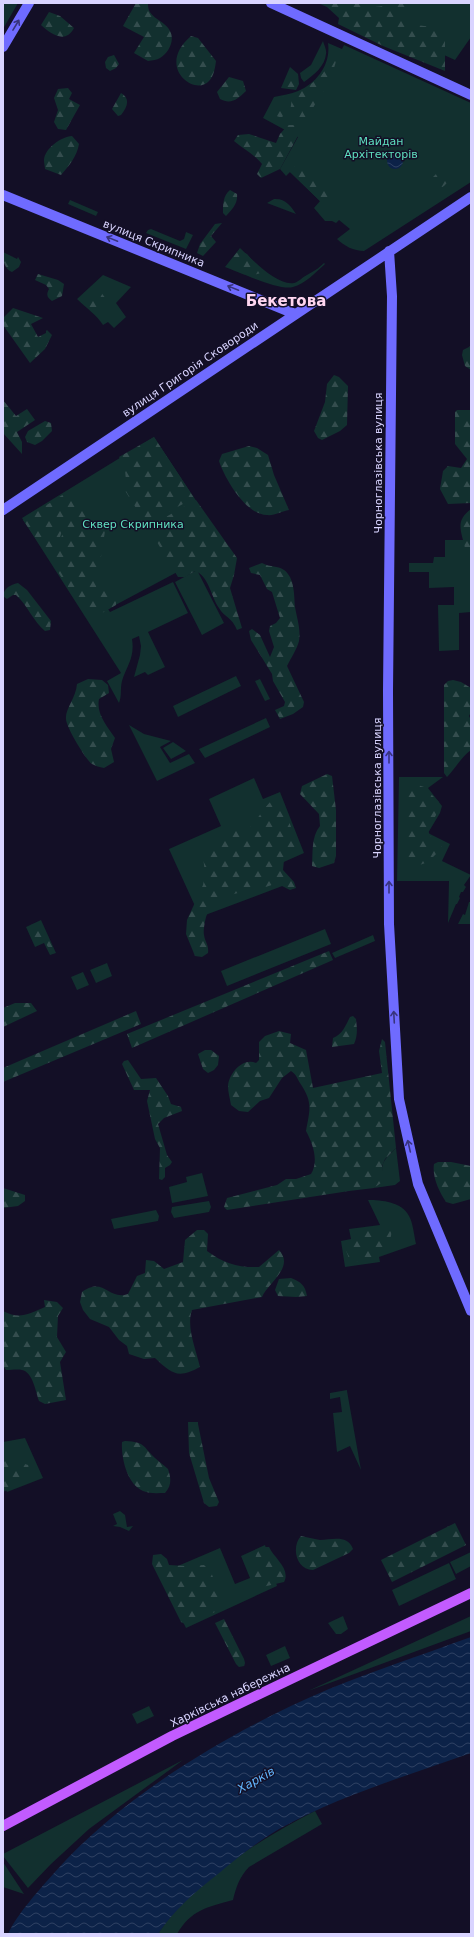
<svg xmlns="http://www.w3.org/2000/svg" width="474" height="1937" font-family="'DejaVu Sans',sans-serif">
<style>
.green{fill:#12302f}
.forest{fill:url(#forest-firs)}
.water{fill:url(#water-waves)}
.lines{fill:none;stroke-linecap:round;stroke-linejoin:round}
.secondary{stroke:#6f6bff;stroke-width:10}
.primary{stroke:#c25bff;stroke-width:10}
.oneway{stroke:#38347d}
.labels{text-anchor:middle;stroke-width:3;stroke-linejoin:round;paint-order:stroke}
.park-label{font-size:11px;fill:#5fe0c0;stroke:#130f26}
.street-label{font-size:11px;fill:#d9d4ff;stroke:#130f26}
.water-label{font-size:12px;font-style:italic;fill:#62b6ff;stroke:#130f26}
.district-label{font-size:15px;font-weight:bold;fill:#ffd6f0;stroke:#130f26}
</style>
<defs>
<pattern id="forest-firs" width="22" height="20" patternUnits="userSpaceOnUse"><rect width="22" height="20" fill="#12302f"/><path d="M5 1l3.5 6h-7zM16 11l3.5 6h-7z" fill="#344d4e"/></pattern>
<pattern id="water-waves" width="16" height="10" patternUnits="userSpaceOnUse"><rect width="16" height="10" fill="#0c2248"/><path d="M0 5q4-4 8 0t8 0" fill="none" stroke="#2f4163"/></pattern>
</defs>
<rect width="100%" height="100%" fill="#130f26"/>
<path class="green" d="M3,3H18L3,29Z
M329,3H471V37L455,60Z
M323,41C324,45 327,50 326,54C325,66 314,75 304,82L301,78L300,73L311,65Z
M328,43L342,49L344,45L471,103V182L364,251C354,251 344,246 337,239L350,229L339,220L336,223L332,221H325L314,208L320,201L290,172L286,176L280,169L298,137L263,118L274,97C282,95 291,94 298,91C317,83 331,64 328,43Z
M274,199C285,198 291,206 296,214L267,203Z
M70,200L98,212L96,216L68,204Z
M151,229L180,241L184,239L186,232L193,235L186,249L146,233L148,230Z
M240,248C252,259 277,286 294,283C299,282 302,277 307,275C314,271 318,269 324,263L325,264C316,272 305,284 293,287C280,291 239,272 225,267Z
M103,275L131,287L116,303L126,317L114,328L108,322L103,325C97,315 86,308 77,299Z
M154,437L226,546L108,609L110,612L173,582L188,613L148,632L165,667L148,675L145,672L134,677L140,655L141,646L139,636L132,639C135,658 127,665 122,681C120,689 122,696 119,703L107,681L121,673L22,518Z
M445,540H471V612L459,613V650L439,651L438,605H454V587L429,588V572H409V563H433L434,557H445Z
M197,570L224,623L202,635L175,582Z
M236,676L241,686L178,717L173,706Z
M260,679L270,699L265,701L255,681Z
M266,718L270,727L205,758L199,749Z
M129,725L144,734L171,741L160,747L170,763L189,754L195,763L157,781Z
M173,742L186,751L171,759L163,748Z
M399,777H443L428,788L442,806L440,813L428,833L450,844L442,861L471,875L464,885L466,887L463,892H461L459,897L460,898L457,904H456L448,923L449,881H397Z
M254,778L263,799L280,792L304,853L277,865L285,885L200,917L169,849L221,826L209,799Z
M469,902H471V924H458L463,914L465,915Z
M41,920L56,953L50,955L44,943L35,947L26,927Z
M325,929L331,944L227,986L221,971Z
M373,935L375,941L335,958L332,953Z
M107,963L112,976L96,983L90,970Z
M83,972L89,985L77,990L71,977Z
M396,1148L400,1181L395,1185L374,1188C390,1177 377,1171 385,1160C388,1155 393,1152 396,1148Z
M202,1173L208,1196L172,1203L169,1187L187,1182L186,1177Z
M368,1200C382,1200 402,1202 409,1216C413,1223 414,1235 416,1244L379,1257L380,1262L345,1267L341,1241L351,1239L349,1229L380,1225Z
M209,1201L211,1207L209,1212L174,1218L171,1212L172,1207Z
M156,1210L159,1216L158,1221L114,1229L111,1219Z
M347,1390V1391L361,1470L350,1446L337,1452L333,1413L342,1412L340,1397L330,1399V1393Z
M25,1438L43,1478L7,1492L3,1484V1442Z
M120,1511L125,1515L127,1527L133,1526L129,1531L120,1527L113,1526L117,1524L113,1514Z
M265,1545L277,1586L186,1628L159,1574L220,1548L235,1584L250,1578L241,1556Z
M471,1552V1566L456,1574L450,1562Z
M449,1563L456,1579L399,1606L392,1590Z
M343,1616L348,1629L341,1634H336L328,1623Z
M471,1616V1631L308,1691Z
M285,1646L290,1658L271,1666L266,1655Z
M149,1706L154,1716L137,1724L132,1714Z
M183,1760L89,1829L51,1864L28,1888L3,1856V1854Z
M315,1811L322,1824L249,1867C240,1876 236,1887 233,1900C207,1907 191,1910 177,1934H158C193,1881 260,1839 315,1811Z
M3,1862L24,1894L3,1887Z"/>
<path class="forest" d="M136,3H148C147,19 164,19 170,31C175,40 169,53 160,58C157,60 152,60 148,61L134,53L144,37L123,26Z
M318,3H359L366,8L384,6L385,3H409L405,11L409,24L439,28L445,36V71L383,46L338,24L339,18L327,7Z
M49,12L60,16L74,28C65,45 50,33 41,25Z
M191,36L198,38L216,61C215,68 214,76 209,81C195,97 155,67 191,36Z
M335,48L339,53C333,67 332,84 320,95L280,169L261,178L257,174L262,164C254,154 243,149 234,141L238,135L249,134L276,143L280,134L288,125H295L302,112L301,110L295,113L290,112L292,98C313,80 327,80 332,50Z
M114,55L119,64L116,68L110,71L106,68L105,62L108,57Z
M290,67L298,74L299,84L296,90L281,88Z
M229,77L243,81L246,91C238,99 231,105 220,99L217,92Z
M68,88L72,93L69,99L80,105L66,130L58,129L54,122L58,110L54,98L58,89Z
M121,93C131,99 127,107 121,115L118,116L112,109Z
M286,96L288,102L282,118L271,114L275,99Z
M72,136L79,144C77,156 69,166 61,175L45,169C45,167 44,163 44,160C45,148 61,137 72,136Z
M301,159L341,198L340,199L320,201L290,172Z
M440,170L446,172L449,181C444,186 438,193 429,189L430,180Z
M230,190L237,194C238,204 232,209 226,216L223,213C223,204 223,196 230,190Z
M222,223L211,236L216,242L203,256L197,253L200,244L215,224Z
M239,251L247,254L262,272C252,280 219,266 239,251Z
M3,252L17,259L18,257L21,262L19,267L12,272C4,269 3,260 3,252Z
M38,274L58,280L64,284L62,296L52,301C47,297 46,295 49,289L46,285L35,280Z
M96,290L100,291L106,299C104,311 95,314 86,306L90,295Z
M13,308L43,318L31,324L38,337L46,333V331L47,330L52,335L45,349L30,363L3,325V318Z
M471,346V370L465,366L462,355L463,350Z
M334,375L339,377L348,386L347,425L340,431L322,440L318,438L314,431L325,402L327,384Z
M3,400L16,416L27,409L35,420L17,432L22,442V454L3,433Z
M457,410H471V503L448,504L440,489L443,471L448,466L461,468L467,459L455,444V412Z
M45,421L51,423L52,431L42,441L35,445L27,442L25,437L28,431Z
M154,437L194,498L146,524L124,489C128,478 125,467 119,457Z
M249,446L257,448L268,455L274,475L289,510C282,511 274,516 267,515C246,515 225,479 219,461L222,454Z
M64,494C72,509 57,547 51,561L23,520Z
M68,498L83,509L94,510L105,531L96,589L121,593L116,600V605L90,620L52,563L65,527Z
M196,500L237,558L234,575L230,588L242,628L237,630C232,617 224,617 219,608C211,597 209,576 195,571L185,577H178L148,527Z
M471,509V553L465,548C461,530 455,521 471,509Z
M262,563C271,568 277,565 284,570C295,578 294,596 295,607C297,619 301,629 299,641C297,649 291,658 287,666L304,702L303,707L293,714L280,719L275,710L284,706L285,702L273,681L272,674L251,640L249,631L252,629L260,635L270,657L274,647L269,631L270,626L276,623L280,618L272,592L267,589L260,575L251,573L249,568Z
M18,583L27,590L51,621L50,630L45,631C33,621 28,606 16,595H13L7,599L3,596C4,588 10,585 18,583Z
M88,679L102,680L108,685L109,693L99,699C96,714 107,726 115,738L111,749L114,762L104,768C100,767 95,766 92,764C86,760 66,727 66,719C65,709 76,698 77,684Z
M453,680L461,682L471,688V712L469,716L471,720V750C461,757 455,769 447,777L444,773V685L448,681Z
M327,774L332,776L336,810V856L334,863L319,868L312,866C313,853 311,837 320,826L319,814L300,794L302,786Z
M412,783L424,787L439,802L436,815L428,830L430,836L441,844L442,848L428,862L414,867L406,857L405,847L407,788Z
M271,801H281C285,808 297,842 296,850C295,856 288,857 284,860L283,870L294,882L296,888L290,890L276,883C254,895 216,887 206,917C205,921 203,931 204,935C205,942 209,945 208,953L202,957L195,956L186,934L187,920L203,885L205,875L203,855L218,846L221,836L228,830L250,827C258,819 263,809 271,801Z
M39,922L42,925L53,948L54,952L52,953L44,941L36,942L30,933L31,925Z
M329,951L333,960L132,1048L127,1034Z
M15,1003H31L37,1011L3,1027V1008Z
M136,1011L141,1024L3,1082V1068Z
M353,1016L356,1019C357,1028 358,1035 354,1044L332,1047L333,1038C342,1035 346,1025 350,1017Z
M279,1031L291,1034L290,1043L306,1050L313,1088L382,1073L379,1051L382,1039L385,1042L396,1148L385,1159L382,1166L384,1177L381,1183L374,1188L349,1191L227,1210L224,1207L227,1198L277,1185L286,1179H296L311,1174C319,1161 313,1144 306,1131C310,1109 313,1102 300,1083C297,1078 296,1074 291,1071L282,1078L269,1098L260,1101L248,1112L239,1111L231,1105C230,1099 228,1092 228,1086C229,1073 243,1057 256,1063L259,1060V1042L265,1036Z
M205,1050H211L219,1056L218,1065L214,1070L208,1073L203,1069L198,1054Z
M128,1060L141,1079L156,1078L168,1096L171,1104L181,1107L182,1111L164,1118L158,1124L167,1155L172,1162L170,1165L165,1168V1177L162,1180L159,1179L160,1148L155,1139L147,1101L150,1090H134L122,1064L124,1061Z
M438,1162H451L471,1166V1199L453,1204L446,1202C439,1191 432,1177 434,1164Z
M3,1188L25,1195V1201L18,1206L3,1208Z
M389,1226C397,1237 382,1254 372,1259C366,1262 357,1261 350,1261L344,1245L352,1240L354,1235L365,1231Z
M197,1230H204L208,1234L207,1251C223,1263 239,1268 259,1267L279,1250C295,1267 268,1283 262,1297L192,1310C186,1327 196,1349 200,1367C178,1379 172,1374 155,1358L144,1359L129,1354L127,1346L119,1340L109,1327L90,1319L83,1310L80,1302L82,1292C104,1276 108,1301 128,1294L137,1276L145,1273L146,1260L154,1261L164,1269L183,1262L185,1240Z
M291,1278C301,1282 305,1285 307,1296L296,1297L278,1296L275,1290L279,1279Z
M44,1300L57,1302L63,1308L58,1316L57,1337L66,1352L60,1362L66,1400L45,1404L39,1401C36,1393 33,1372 22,1370C18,1369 11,1370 6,1370L3,1366V1311C20,1320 28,1314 45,1307Z
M188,1422H198V1424L209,1478L219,1502L217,1506L209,1507L204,1503L189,1453Z
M125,1441C146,1442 142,1446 155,1458C159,1462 164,1465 168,1469C171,1478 172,1485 165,1493C158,1493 150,1494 143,1491C127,1484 121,1458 122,1442Z
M3,1457L28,1465L30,1472L22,1483L3,1492Z
M455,1523L466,1545L392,1582L381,1560Z
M301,1536C307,1537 313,1539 320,1540C332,1540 347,1534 353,1549L349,1553L313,1570C296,1570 291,1547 301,1536Z
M261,1547H269C274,1558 291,1569 284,1582L258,1588C252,1576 252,1557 261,1547Z
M161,1554L167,1559L169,1565L185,1566L204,1565L211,1572L219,1593L217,1611L187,1625L181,1622L152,1564L153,1555Z
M224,1619L244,1659L245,1663L244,1666L239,1667L236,1664L215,1623Z"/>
<path class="water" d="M387 161a8 8 0 1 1 16 0a8 8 0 1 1-16 0Z
M471,1637V1753C406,1776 339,1796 279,1829C257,1842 237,1858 218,1874C195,1892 174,1910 158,1934H8C17,1914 40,1889 55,1872C124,1794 234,1729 329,1689C376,1670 424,1654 471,1637Z"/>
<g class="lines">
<path class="secondary" d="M271,3L471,95
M3,47L29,3
M3,195L295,314
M389,251L392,296L388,691L389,924L399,1099L418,1184L471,1311
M3,510L471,197"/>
<path class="primary" d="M3,1826L172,1736L471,1593"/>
</g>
<defs><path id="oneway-shaft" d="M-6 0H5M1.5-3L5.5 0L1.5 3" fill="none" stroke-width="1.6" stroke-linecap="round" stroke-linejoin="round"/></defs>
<g class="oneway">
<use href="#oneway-shaft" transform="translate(16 25) rotate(-59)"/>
<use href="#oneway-shaft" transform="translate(112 239) rotate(-158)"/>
<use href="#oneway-shaft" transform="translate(233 288) rotate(-158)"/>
<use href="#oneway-shaft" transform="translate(389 757) rotate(-90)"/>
<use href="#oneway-shaft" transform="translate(389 887) rotate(-90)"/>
<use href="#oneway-shaft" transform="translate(394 1017) rotate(-93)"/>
<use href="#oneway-shaft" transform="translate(409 1146) rotate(-103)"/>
</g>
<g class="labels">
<g class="park-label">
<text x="381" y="145">Майдан<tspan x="381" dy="13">Архітекторів</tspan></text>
<text x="133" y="528">Сквер Скрипника</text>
</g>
<g class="street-label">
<text transform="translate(154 243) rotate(22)" y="4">вулиця Скрипника</text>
<text transform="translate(190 369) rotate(-34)" y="4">вулиця Григорія Сковороди</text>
<text transform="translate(378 463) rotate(-90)" y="4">Чорноглазівська вулиця</text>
<text transform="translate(377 788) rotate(-90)" y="4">Чорноглазівська вулиця</text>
<text transform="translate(230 1695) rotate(-26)" y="4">Харківська набережна</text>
</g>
<g class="water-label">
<text transform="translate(256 1780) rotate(-29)" y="4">Харків</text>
</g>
<g class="district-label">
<text x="286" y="306">Бекетова</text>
</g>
</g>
<rect width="474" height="1937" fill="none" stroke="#d9d4ff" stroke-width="8"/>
</svg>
